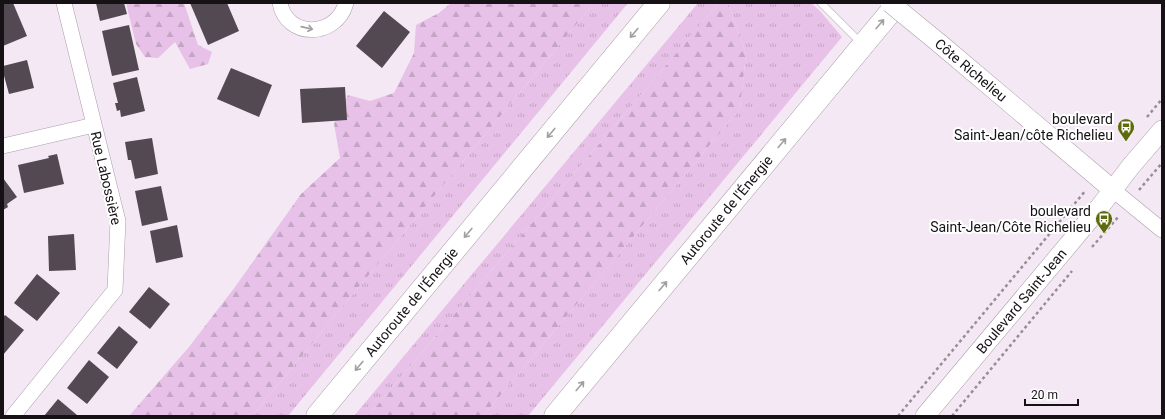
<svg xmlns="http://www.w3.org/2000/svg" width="1165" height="419" font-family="Roboto,sans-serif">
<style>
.grass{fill:url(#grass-tufts)}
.forest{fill:url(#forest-firs)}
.building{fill:#524952}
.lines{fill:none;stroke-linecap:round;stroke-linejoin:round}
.service-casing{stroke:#aa9faa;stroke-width:8}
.minor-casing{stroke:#aa9faa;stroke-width:16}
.tertiary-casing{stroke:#aa9faa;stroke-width:20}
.motorway-casing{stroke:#aa9faa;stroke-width:23}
.path{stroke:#968d96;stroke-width:2.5;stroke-dasharray:3 3;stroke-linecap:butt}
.service{stroke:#fff;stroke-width:7}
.minor{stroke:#fff;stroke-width:15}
.tertiary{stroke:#fff;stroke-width:19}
.motorway{stroke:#fff;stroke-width:22}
.tertiary-bridge-casing{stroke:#aa9faa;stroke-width:20;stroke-linecap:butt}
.tertiary-bridge{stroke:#fff;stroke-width:19}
.oneway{stroke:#a1a0a1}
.labels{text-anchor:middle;stroke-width:4;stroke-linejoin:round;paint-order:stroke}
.street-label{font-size:14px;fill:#151115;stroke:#fff}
.poi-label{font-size:14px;fill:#151115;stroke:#fff;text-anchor:end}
</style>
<defs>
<pattern id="grass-tufts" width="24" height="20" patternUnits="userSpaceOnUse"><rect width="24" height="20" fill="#e7c1e7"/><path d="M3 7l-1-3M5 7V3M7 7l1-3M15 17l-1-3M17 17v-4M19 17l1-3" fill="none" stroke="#c5a5c5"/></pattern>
<pattern id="forest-firs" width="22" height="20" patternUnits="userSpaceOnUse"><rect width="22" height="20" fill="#e7c1e7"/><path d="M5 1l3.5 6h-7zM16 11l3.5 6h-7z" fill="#c5a5c5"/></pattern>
</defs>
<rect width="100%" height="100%" fill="#f4e8f4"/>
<path class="grass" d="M594,3H628L288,416H252Z
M698,3H719L368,416H354Z
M728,3H811L820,11L842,37L528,416H483L740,109L746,54Z"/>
<path class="forest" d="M126,3H184L198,45L212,52L208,64L190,69L175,42L158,58L145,57L136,44Z
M451,3H594L252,416H129L189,347L235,287L301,194L340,158L334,124L348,95L370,101L394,93L414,53L416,25L439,13Z
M719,3H728L746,54L740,109L483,416H368Z"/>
<path class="building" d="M3,3H13L27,36L3,46Z
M96,3H124L127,14L100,21Z
M190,3H227L239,31L208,45Z
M384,11L410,32L382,68L356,46Z
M129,25L139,70L112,76L102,31Z
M27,60L34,88L9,94L3,72V66Z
M231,68L272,85L259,117L217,99Z
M137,77L145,111L121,117L120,110L117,111L115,103H118L113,83Z
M345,87L347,120L302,123L300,89Z
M152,138L158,174L135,179L131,160H128L125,142Z
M57,154L64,184L24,193L18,165L49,158L48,156Z
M3,178L17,197L7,204L8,207L3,210Z
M161,186L168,220L142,226L135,191Z
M177,225L183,257L156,263L150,231Z
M74,234L76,270L49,271L48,236Z
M37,274L60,293L37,321L14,303Z
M149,287L170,304L150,329L129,312Z
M5,315L24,330L3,355V317Z
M119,326L138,342L117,369L97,353Z
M89,360L109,377L87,404L67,388Z
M58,399L77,415L76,416H44Z"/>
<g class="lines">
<g class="service-casing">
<path id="service" d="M821,3L861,43"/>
</g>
<g class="minor-casing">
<path id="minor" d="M280,3C286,38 336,39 346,3
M3,146L94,125
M1113,190L1162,230
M13,416L115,290L118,221L64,3"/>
</g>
<g class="tertiary-casing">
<g id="tertiary">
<path d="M939,43L1113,190"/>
<path id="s1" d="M925,416L1095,213L1131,166L1162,130"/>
</g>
</g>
<g class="motorway-casing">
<g id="motorway">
<path id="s2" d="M317,416L659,3"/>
<path id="s3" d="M555,416L898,3"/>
</g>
</g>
<path class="path" d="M1147,117L1162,99
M1139,190L1162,163
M1092,247L1119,216
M898,416L1086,190
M952,416L1072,271"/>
<use href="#service" class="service"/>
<use href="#minor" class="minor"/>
<use href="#tertiary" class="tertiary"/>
<use href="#motorway" class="motorway"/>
<g class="tertiary-bridge-casing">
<path id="tertiary-bridge" d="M890,3L939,43"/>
</g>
<use href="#tertiary-bridge" class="tertiary-bridge"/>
</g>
<defs><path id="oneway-shaft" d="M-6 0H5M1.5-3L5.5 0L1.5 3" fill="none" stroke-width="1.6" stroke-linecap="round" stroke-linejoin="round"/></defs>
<g class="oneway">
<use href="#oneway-shaft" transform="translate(880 24) rotate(-50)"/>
<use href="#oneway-shaft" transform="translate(307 28) rotate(13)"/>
<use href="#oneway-shaft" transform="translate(634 33) rotate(130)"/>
<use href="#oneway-shaft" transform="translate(551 133) rotate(130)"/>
<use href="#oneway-shaft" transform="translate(782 143) rotate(-50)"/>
<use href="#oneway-shaft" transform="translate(468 233) rotate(130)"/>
<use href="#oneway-shaft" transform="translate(663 286) rotate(-50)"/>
<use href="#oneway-shaft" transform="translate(359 366) rotate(130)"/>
<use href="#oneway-shaft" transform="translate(580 386) rotate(-50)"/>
</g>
<defs>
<g id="bus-pin" transform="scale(0.9)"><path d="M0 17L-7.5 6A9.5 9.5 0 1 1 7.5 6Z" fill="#5f6a0f" stroke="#fff"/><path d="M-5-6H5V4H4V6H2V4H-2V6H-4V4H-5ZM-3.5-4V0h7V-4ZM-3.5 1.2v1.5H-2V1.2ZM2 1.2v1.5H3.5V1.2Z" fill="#fff"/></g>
</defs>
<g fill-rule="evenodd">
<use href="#bus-pin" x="1126" y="127"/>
<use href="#bus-pin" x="1104" y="219"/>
</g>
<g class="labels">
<g class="street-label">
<text transform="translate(971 70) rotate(40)" y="5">Côte Richelieu</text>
<text transform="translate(106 178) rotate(77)" y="5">Rue Labossière</text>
<text dy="5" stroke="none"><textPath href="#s3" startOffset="268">Autoroute de l'Énergie</textPath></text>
<text dy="5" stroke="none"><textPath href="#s1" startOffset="150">Boulevard Saint-Jean</textPath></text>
<text dy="5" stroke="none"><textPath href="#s2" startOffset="148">Autoroute de l'Énergie</textPath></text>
</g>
<g class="poi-label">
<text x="1113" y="124">boulevard<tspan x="1113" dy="16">Saint-Jean/côte Richelieu</tspan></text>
<text x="1091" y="216">boulevard<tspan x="1091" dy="16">Saint-Jean/Côte Richelieu</tspan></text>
</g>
</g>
<rect width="1165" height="419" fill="none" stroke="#151115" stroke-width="8"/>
<path d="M1025 399v6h53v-6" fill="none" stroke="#151115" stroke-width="2"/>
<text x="1031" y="399" font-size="12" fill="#151115" stroke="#ffffff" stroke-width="3" paint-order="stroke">20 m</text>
</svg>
